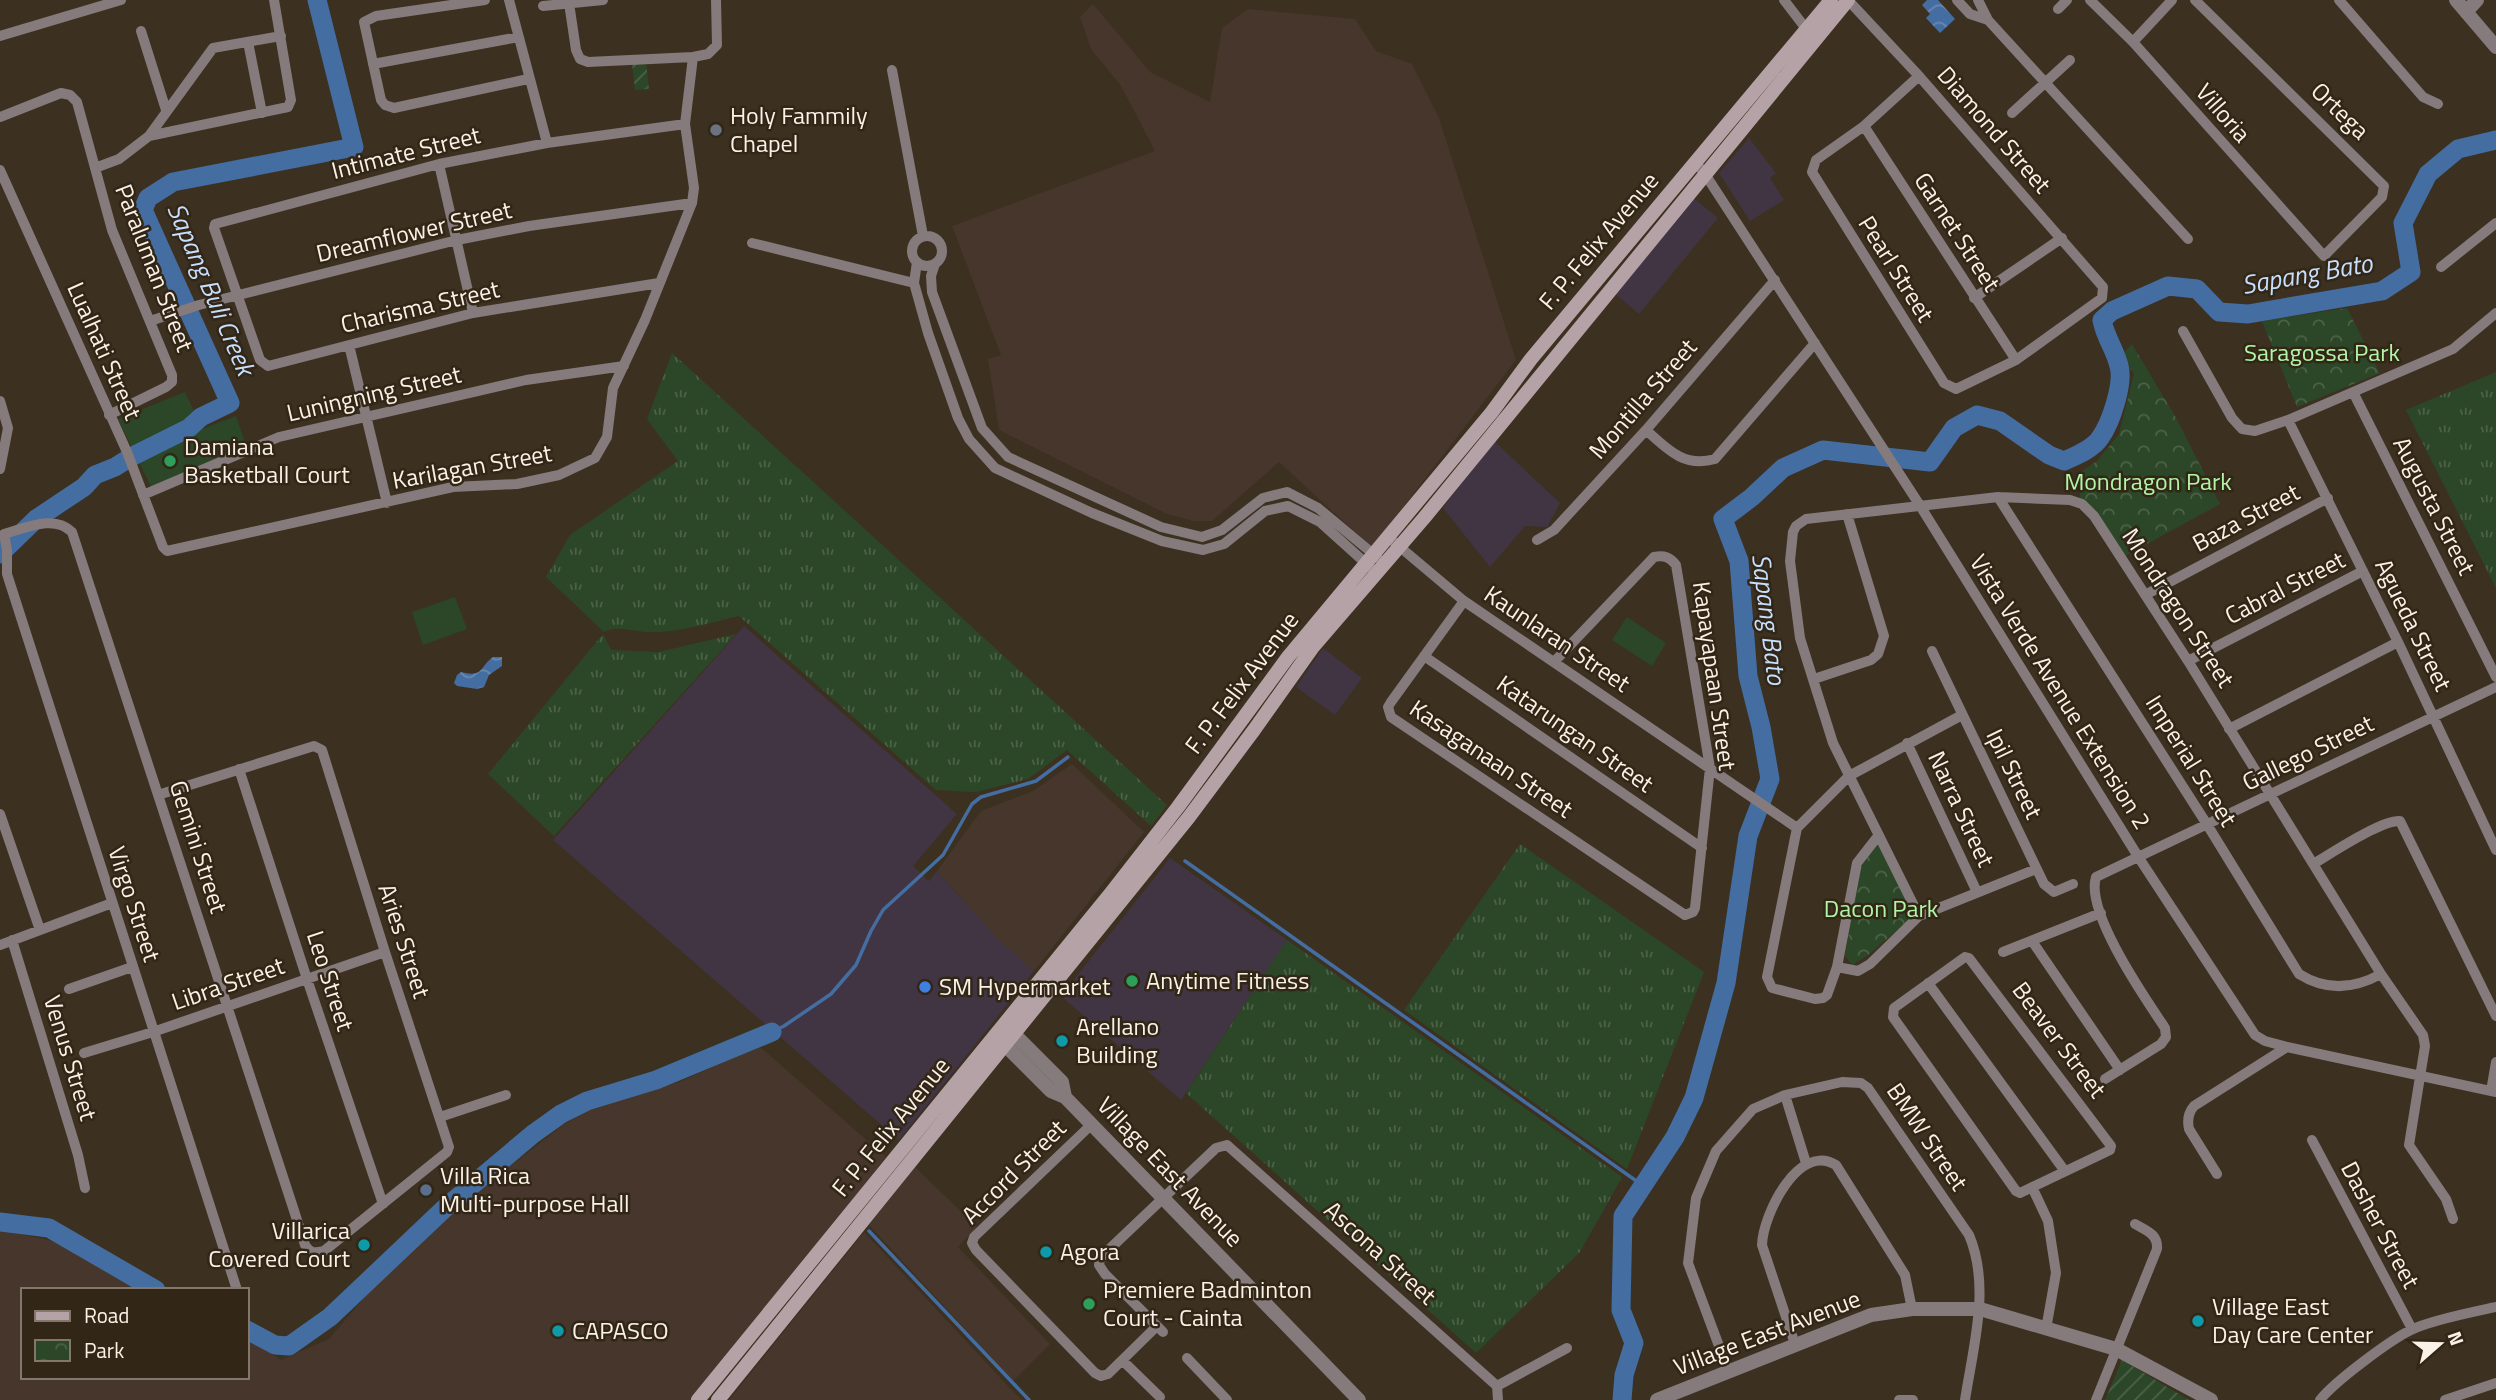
<svg xmlns="http://www.w3.org/2000/svg" width="2496" height="1400" font-family="'Titillium Web',sans-serif">
<style>
.commercial{fill:#423543}
.industrial{fill:#47362b}
.grass{fill:url(#grass-tufts)}
.park{fill:url(#park-crowns)}
.garden{fill:url(#garden-furrows)}
.pitch{fill:#2c4728}
.water{fill:url(#water-waves)}
.lines{fill:none;stroke-linecap:round;stroke-linejoin:round}
.stream{stroke:#446da1;stroke-width:3.5}
.river{stroke:#446da1;stroke-width:19}
.minor{stroke:#857a7c;stroke-width:10}
.tertiary{stroke:#857a7c;stroke-width:14}
.secondary{stroke:#b4a2a6;stroke-width:14}
.worship-dot{fill:#6b7280;stroke:#322616;stroke-width:2.5}
.leisure-dot{fill:#2e9e5b;stroke:#322616;stroke-width:2.5}
.shop-dot{fill:#3f7fe0;stroke:#322616;stroke-width:2.5}
.culture-dot{fill:#0f9aa8;stroke:#322616;stroke-width:2.5}
.service-dot{fill:#5c6f8a;stroke:#322616;stroke-width:2.5}
.labels{text-anchor:middle;stroke-width:5;stroke-linejoin:round;paint-order:stroke}
.street-label{font-size:24px;fill:#faf1e7;stroke:#322616}
.poi-label{font-size:24px;fill:#faf1e7;stroke:#322616;text-anchor:start}
.park-label{font-size:24px;fill:#b1f5a7;stroke:#322616}
.water-label{font-size:26px;font-style:italic;fill:#c7dffe;stroke:#322616}
</style>
<defs>
<pattern id="grass-tufts" width="24" height="20" patternUnits="userSpaceOnUse" patternTransform="scale(1.75)"><rect width="24" height="20" fill="#2c4728"/><path d="M3 7l-1-3M5 7V3M7 7l1-3M15 17l-1-3M17 17v-4M19 17l1-3" fill="none" stroke="#4c6247"/></pattern>
<pattern id="park-crowns" width="20" height="18" patternUnits="userSpaceOnUse" patternTransform="scale(1.75)"><rect width="20" height="18" fill="#2c4728"/><path d="M2 6a3 3 0 1 1 6 0M12 15a3 3 0 1 1 6 0" fill="none" stroke="#4c6247"/></pattern>
<pattern id="garden-furrows" width="10" height="10" patternUnits="userSpaceOnUse" patternTransform="scale(1.75)"><rect width="10" height="10" fill="#2c4728"/><path d="M-1 1l2-2M0 10L10 0M9 11l2-2" fill="none" stroke="#4c6247"/></pattern>
<pattern id="water-waves" width="16" height="10" patternUnits="userSpaceOnUse" patternTransform="scale(1.75)"><rect width="16" height="10" fill="#446da1"/><path d="M0 5q4-4 8 0t8 0" fill="none" stroke="#6989b2"/></pattern>
</defs>
<rect width="100%" height="100%" fill="#3c3020"/>
<path class="commercial" d="M1749,138L1776,173L1770,178L1784,200L1750,221L1719,173Z
M1691,196L1718,218L1639,314L1613,292Z
M1493,440L1560,503L1547,527L1525,526L1490,567L1443,508Z
M744,626L957,814L913,866L929,881L937,871L999,940L1034,971L899,1140L553,840Z
M1323,648L1362,678L1335,715L1296,687Z
M1170,858L1287,940L1181,1100L1061,996Z"/>
<path class="industrial" d="M1093,4L1150,72L1210,102L1222,28L1248,9L1355,19L1376,51L1412,64L1439,118L1516,360L1372,548L1279,462L1212,521H1193L1167,514L999,430L988,359L1001,355L952,226L1155,151L1121,86L1091,49L1080,17Z
M1072,764L1144,832L1034,971L999,940L937,871L981,811L1033,791Z
M759,1046L886,1157L831,1229L692,1400H0V1230L58,1242L142,1290H23V1377H247V1337L281,1360L329,1339L407,1247L563,1125L593,1107L682,1081Z
M915,1167L977,1227L958,1247L1050,1344L1013,1381L869,1225Z
M864,1232L1008,1386L1022,1400H729Z"/>
<path class="grass" d="M672,353L1167,805L1151,826L1067,750L1028,779L976,792L936,790L739,616C709,623 678,633 647,632C632,631 617,625 604,632L546,577L570,535L678,461L647,419Z
M2496,372V588L2406,410Z
M603,634L611,650L659,652L736,634L554,836L488,774Z
M1520,844L1704,972L1627,1169L1404,1010Z
M1287,940L1622,1177L1580,1252L1476,1353L1186,1093Z"/>
<path class="park" d="M2347,308L2380,373L2297,407L2262,321Z
M2132,344L2175,416L2220,504L2123,557L2080,500L2081,472L2097,461L2119,434L2134,374L2122,355Z
M1877,843L1916,914L1868,955L1852,965L1845,956L1860,868Z"/>
<path class="garden" d="M646,62L649,89L635,90L632,64Z
M2122,1360L2189,1400H2105Z"/>
<path class="pitch" d="M185,392L202,429L236,416L246,445L151,487L118,419Z
M455,597L467,629L423,645L412,612Z
M1627,617L1666,643L1652,666L1612,640Z"/>
<path class="water" d="M1927,0H1938L1955,19L1940,33L1926,18L1930,14L1922,5Z
M493,657H502V666L489,675L484,687L477,689L457,686L454,683L457,675L461,672C484,678 479,667 493,657Z"/>
<g class="lines">
<path class="stream" d="M1185,861L1642,1185
M772,1032L784,1026L831,994L856,965L871,931L883,910L943,855L972,804L981,797L1036,781L1068,757
M869,1231L1029,1400"/>
<path class="river" d="M0,554L36,519L84,487L95,475L115,467L131,457L189,428L201,417L230,403L143,210L148,198L173,182L354,147L317,0
M0,1222L49,1228L156,1290
M247,1330L275,1345L289,1346L330,1317L446,1207L533,1134L561,1114L587,1101L656,1080L772,1032
M1622,1400L1624,1375L1634,1343L1621,1310L1623,1216L1675,1137L1694,1098L1726,983L1748,836L1770,779L1761,727L1748,676L1739,561L1723,519L1752,497L1783,468L1823,450L1930,462L1954,428L1977,415L2000,421L2049,455L2064,461C2075,456 2093,449 2100,438C2111,423 2124,383 2119,366C2115,349 2105,337 2102,320L2112,311L2168,286L2197,289L2219,312L2248,314L2382,291L2411,272L2403,223L2428,174L2458,149L2496,140"/>
<path class="minor" d="M485,0L376,16L364,22L381,100L385,105L394,108L528,79
M509,0L547,143
M1784,0L1810,34
M1848,0L1919,76L2103,287L2102,298L2016,360L1956,389L1944,383L1812,172L1816,160L1864,126L1919,76
M1957,0L1970,14L1988,20
M1978,0L1988,20L2188,239
M2090,0L2133,42L2324,256L2382,197L2384,186L2195,0
M2339,0L2423,97L2438,104
M569,3L576,50L580,59L588,62L693,57
M543,6L603,0
M2058,9L2067,0
M141,31L166,110
M0,36L121,0
M248,42L262,113
M2133,42L2172,0
M373,64L519,37
M892,70L923,236
M2012,113L2070,60
M0,117L61,93L70,95L77,102L112,230L172,375V382L166,387L109,415
M1864,126L2016,360
M149,136L288,107L291,100L274,0
M1695,162L1705,174L1919,504L2139,858L2255,1035L2265,1041L2287,1047L2496,1092
M439,164L473,313
M95,168L119,159L149,136L213,48L281,36
M0,170L127,452L163,547L167,551L453,487L517,484L559,475L595,458L607,437L613,388L645,320L692,203L694,188L685,124L693,57L708,54L717,45L716,0
M912 251a15 15 0 1 1 30 0a15 15 0 1 1-30 0Z
M752,243L914,283
M917,262L914,283L928,333L958,418L969,439L995,468L1092,513L1162,541L1203,550L1224,544L1265,511L1288,506L1320,522L1370,567
M935,264L931,276L932,292L982,428L1008,457L1161,527L1202,537L1222,530L1263,498L1287,492L1318,508L1378,558
M2441,267L2496,223
M659,283L473,313L268,366L260,360L214,228L215,224L439,164L547,143L685,124
M1974,298L2062,238
M150,321L199,305L457,240L529,226L692,203
M2183,331L2232,418L2242,429L2255,431L2288,420L2453,349L2496,313
M349,345L387,503
M2353,392L2496,677
M0,401L8,428L0,469
M2288,420L2398,642L2496,850
M1646,430C1667,449 1684,468 1715,459L1815,343
M143,495L279,437L526,380L624,366
M1998,497L2208,826L2299,974C2326,991 2354,989 2381,974
M4,534C26,528 54,514 72,532C150,770 229,1007 305,1245C311,1254 315,1253 324,1251L447,1152L449,1147L385,952L322,750L314,746L158,795
M4,534L7,550V574L237,1290
M1537,540L1554,530L1646,430L1775,280
M1394,542L1464,601L1797,828
M2145,595L2328,498
M1464,601L1391,702L1388,707L1391,717L1685,915L1693,912L1695,908L1710,768L1676,565C1670,557 1664,555 1654,557L1554,662
M1932,651L2044,884L2054,892L2073,884
M1424,656L1702,848
M2188,661L2363,571
M1814,679L1871,660L1878,654L1884,636L1847,514
M2229,729L2398,642
M1907,743L1977,892
M239,769L307,979L383,1204
M0,814L40,930
M1878,836L1857,863L1837,967L1827,995L1823,998L1815,999L1772,988L1767,977L1797,828L1849,776L1962,715
M2313,864C2332,853 2381,820 2400,821L2496,1016
M1919,916L1833,743L1800,638L1790,561L1793,532L1796,526L1806,519L1998,497L2070,500L2082,504L2094,516L2188,661L2381,974L2423,1035L2425,1046L2409,1145L2446,1199L2453,1219
M12,940L78,1155L85,1188
M2032,941L2120,1070
M0,945L112,903
M2003,952L2101,913
M1965,957L1969,958L2111,1146L2110,1150L2020,1193L2016,1191L1893,1017L1894,1008Z
M1837,967L1858,971L1870,964L1919,916L2036,869
M1928,983L2064,1170
M69,989L132,967
M84,1053L153,1032L385,952
M2105,1079L2161,1044L2166,1037L2165,1028C2145,998 2085,912 2096,877L2496,687
M2491,1091L2496,1062
M1785,1095L1806,1163
M440,1117L506,1095
M1092,1124L974,1237L972,1243L976,1250L1095,1373L1101,1376L1108,1374L1157,1326
M2312,1140L2412,1329
M2217,1174L2189,1129C2187,1120 2188,1113 2194,1106L2287,1047
M2032,1187L2048,1221L2056,1273L2046,1329
M1163,1332L1105,1274L1099,1265L1100,1258L1216,1148L1227,1145L1497,1386L1498,1400
M1795,1344L1762,1245C1763,1215 1798,1142 1836,1165L1905,1275L1912,1309
M1187,1358L1227,1400
M1123,1361L1160,1397
M1728,1370L1688,1263L1696,1198L1716,1151L1753,1109L1785,1095L1842,1082L1861,1083L1868,1088L1969,1235C1991,1287 1973,1347 1965,1400
M1497,1386L1567,1348
M1899,1400H1913
M2096,1400L2157,1249C2158,1234 2147,1231 2135,1224
M2320,1400C2334,1382 2390,1340 2411,1330C2431,1320 2473,1312 2496,1307
M2445,1400L2496,1383"/>
<path class="tertiary" d="M2456,0L2496,47
M2466,12L2477,0
M1007,1027L1062,1082L1065,1097
M997,1037L1051,1091L1065,1097L1359,1400
M1657,1400L1871,1315L1912,1309H1980L2116,1349L2211,1400"/>
<path class="secondary" d="M698,1400L1111,893L1178,807L1288,657L1492,412L1531,359L1831,0
M718,1400L1189,817L1254,730L1313,647L1424,518L1848,0"/>
</g>
<circle class="worship-dot" cx="716" cy="130" r="7"/>
<g class="leisure-dot">
<circle cx="170" cy="461" r="7"/>
<circle cx="1132" cy="981" r="7"/>
<circle cx="1089" cy="1304" r="7"/>
</g>
<circle class="shop-dot" cx="925" cy="987" r="7"/>
<g class="culture-dot">
<circle cx="1062" cy="1041" r="7"/>
<circle cx="364" cy="1245" r="7"/>
<circle cx="1046" cy="1252" r="7"/>
<circle cx="2198" cy="1321" r="7"/>
<circle cx="558" cy="1331" r="7"/>
</g>
<circle class="service-dot" cx="426" cy="1190" r="7"/>
<g class="labels">
<g class="street-label">
<text transform="translate(2340 111) rotate(44)" y="8">Ortega</text>
<text transform="translate(2223 113) rotate(49)" y="8">Villoria</text>
<text transform="translate(1994 130) rotate(49)" y="8">Diamond Street</text>
<text transform="translate(406 153) rotate(-14)" y="8">Intimate Street</text>
<text transform="translate(414 232) rotate(-13)" y="8">Dreamflower Street</text>
<text transform="translate(1957 232) rotate(57)" y="8">Garnet Street</text>
<text transform="translate(1599 241) rotate(-50)" y="8">F. P. Felix Avenue</text>
<text transform="translate(154 268) rotate(69)" y="8">Paraluman Street</text>
<text transform="translate(1896 269) rotate(58)" y="8">Pearl Street</text>
<text transform="translate(420 307) rotate(-13)" y="8">Charisma Street</text>
<text transform="translate(104 351) rotate(66)" y="8">Lualhati Street</text>
<text transform="translate(374 394) rotate(-13)" y="8">Luningning Street</text>
<text transform="translate(1643 399) rotate(-49)" y="8">Montilla Street</text>
<text transform="translate(472 467) rotate(-10)" y="8">Karilagan Street</text>
<text transform="translate(2434 506) rotate(63)" y="8">Augusta Street</text>
<text transform="translate(2246 518) rotate(-28)" y="8">Baza Street</text>
<text transform="translate(2285 588) rotate(-27)" y="8">Cabral Street</text>
<text transform="translate(2178 608) rotate(57)" y="8">Mondragon Street</text>
<text transform="translate(2413 625) rotate(64)" y="8">Agueda Street</text>
<text transform="translate(1557 639) rotate(34)" y="8">Kaunlaran Street</text>
<text transform="translate(1714 676) rotate(82)" y="8">Kapayapaan Street</text>
<text transform="translate(1242 683) rotate(-53)" y="8">F. P. Felix Avenue</text>
<text transform="translate(2060 692) rotate(58)" y="8">Vista Verde Avenue Extension 2</text>
<text transform="translate(1575 734) rotate(35)" y="8">Katarungan Street</text>
<text transform="translate(2308 753) rotate(-26)" y="8">Gallego Street</text>
<text transform="translate(1491 759) rotate(34)" y="8">Kasaganaan Street</text>
<text transform="translate(2191 761) rotate(58)" y="8">Imperial Street</text>
<text transform="translate(2014 774) rotate(64)" y="8">Ipil Street</text>
<text transform="translate(1961 809) rotate(65)" y="8">Narra Street</text>
<text transform="translate(198 847) rotate(72)" y="8">Gemini Street</text>
<text transform="translate(134 904) rotate(72)" y="8">Virgo Street</text>
<text transform="translate(404 941) rotate(72)" y="8">Aries Street</text>
<text transform="translate(330 981) rotate(72)" y="8">Leo Street</text>
<text transform="translate(228 984) rotate(-19)" y="8">Libra Street</text>
<text transform="translate(2059 1040) rotate(53)" y="8">Beaver Street</text>
<text transform="translate(70 1058) rotate(73)" y="8">Venus Street</text>
<text transform="translate(891 1127) rotate(-51)" y="8">F. P. Felix Avenue</text>
<text transform="translate(1927 1137) rotate(56)" y="8">BMW Street</text>
<text transform="translate(1014 1172) rotate(-45)" y="8">Accord Street</text>
<text transform="translate(1170 1172) rotate(46)" y="8">Village East Avenue</text>
<text transform="translate(2380 1225) rotate(62)" y="8">Dasher Street</text>
<text transform="translate(1380 1253) rotate(42)" y="8">Ascona Street</text>
<text transform="translate(1767 1333) rotate(-21)" y="8">Village East Avenue</text>
</g>
<g class="poi-label">
<text x="730" y="124">Holy Fammily<tspan x="730" dy="28">Chapel</tspan></text>
<text x="184" y="455">Damiana<tspan x="184" dy="28">Basketball Court</tspan></text>
<text x="1146" y="989">Anytime Fitness</text>
<text x="939" y="995">SM Hypermarket</text>
<text x="1076" y="1035">Arellano<tspan x="1076" dy="28">Building</tspan></text>
<text x="440" y="1184">Villa Rica<tspan x="440" dy="28">Multi-purpose Hall</tspan></text>
<text x="350" y="1239" text-anchor="end">Villarica<tspan x="350" dy="28">Covered Court</tspan></text>
<text x="1060" y="1260">Agora</text>
<text x="1103" y="1298">Premiere Badminton<tspan x="1103" dy="28">Court - Cainta</tspan></text>
<text x="2212" y="1315">Village East<tspan x="2212" dy="28">Day Care Center</tspan></text>
<text x="572" y="1339">CAPASCO</text>
</g>
<g class="park-label">
<text x="2322" y="361">Saragossa Park</text>
<text x="2148" y="490">Mondragon Park</text>
<text x="1881" y="917">Dacon Park</text>
</g>
<g class="water-label">
<text transform="translate(2307 274) rotate(-10)" y="9">Sapang Bato</text>
<text transform="translate(211 289) rotate(67)" y="9">Sapang Buli Creek</text>
<text transform="translate(1769 619) rotate(83)" y="9">Sapang Bato</text>
</g>
</g>
<rect x="21" y="1288" width="228" height="91" fill="#322616" stroke="#82776a" stroke-width="2"/>
<rect x="35" y="1311" width="35" height="10" fill="#b4a2a6" stroke="#82776a" stroke-width="2"/>
<text x="84" y="1323" font-size="21" fill="#faf1e7">Road</text>
<rect x="35" y="1340" width="35" height="21" fill="url(#park-crowns)" stroke="#82776a" stroke-width="2"/>
<text x="84" y="1358" font-size="21" fill="#faf1e7">Park</text>
<g transform="translate(2440 1344) rotate(70)" stroke="#322616" stroke-width="5" paint-order="stroke">
<path d="M0-5L12 26L0 18L-12 26Z" fill="#faf1e7"/>
<text y="-10" font-size="19" font-weight="bold" text-anchor="middle" fill="#faf1e7">N</text>
</g>
</svg>
